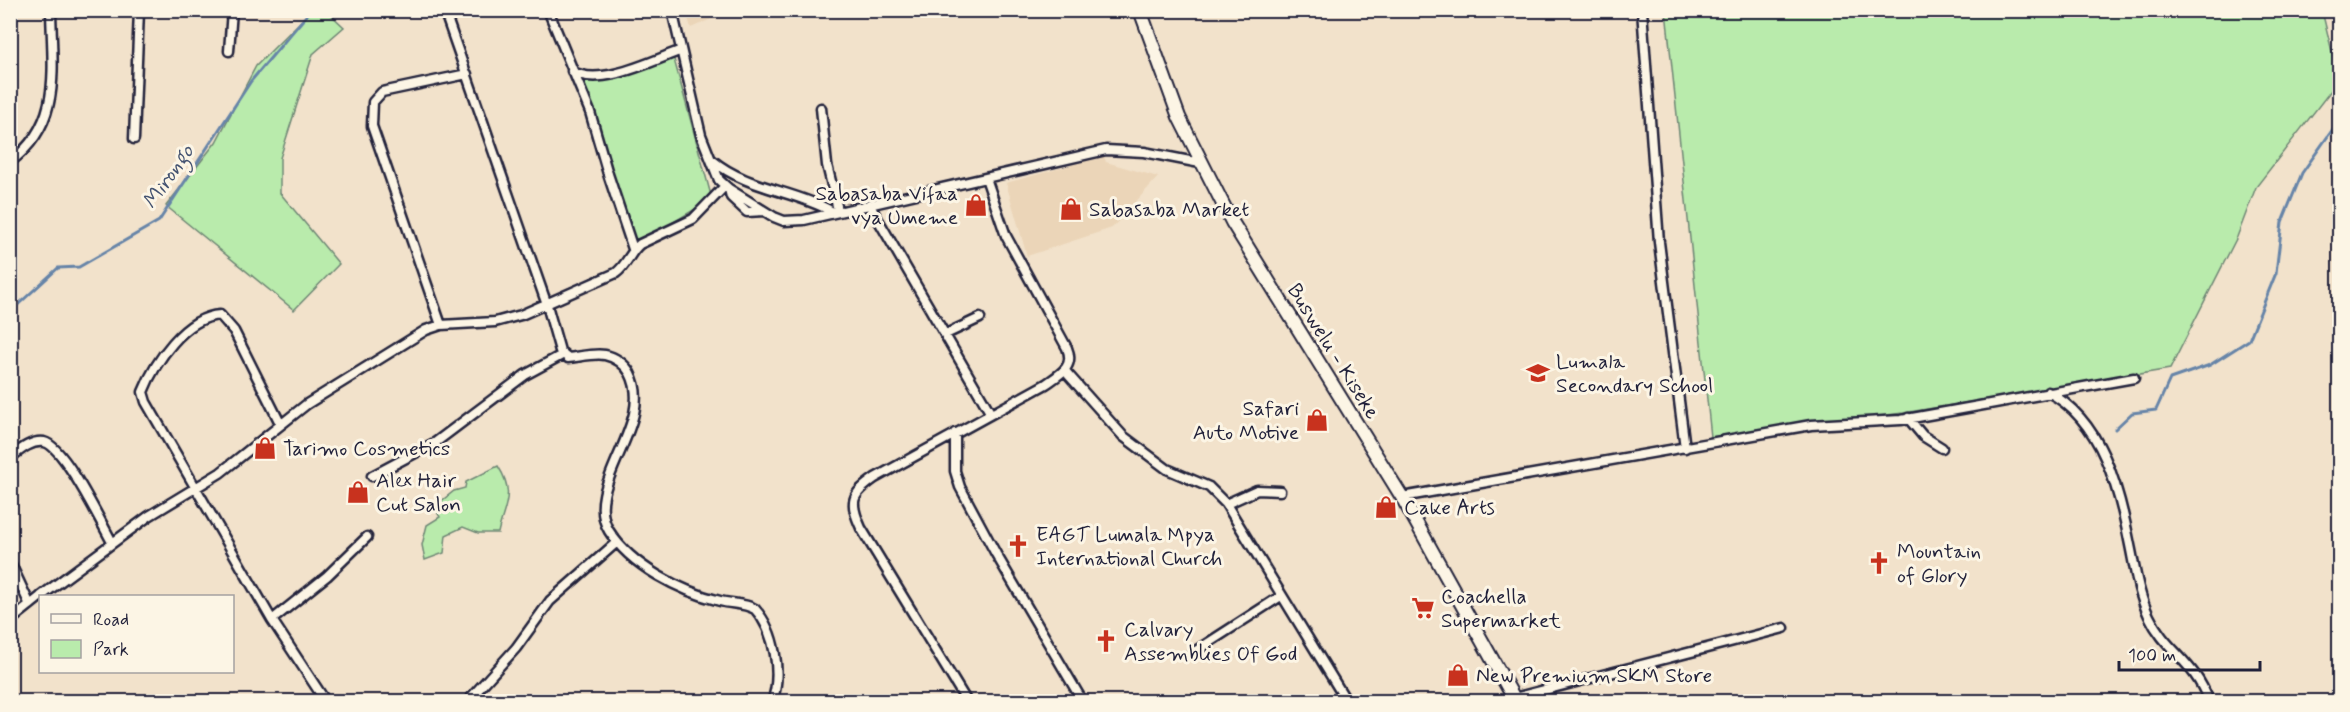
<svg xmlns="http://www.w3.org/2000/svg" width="2350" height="712" font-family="Mynerve,sans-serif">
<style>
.built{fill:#ebd5b8}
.green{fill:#b9ebac;stroke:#6e8674;stroke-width:1.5}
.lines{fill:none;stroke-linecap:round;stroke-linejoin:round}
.stream{stroke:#6684a8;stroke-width:3}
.street-casing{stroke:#22223b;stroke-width:13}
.secondary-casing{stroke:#22223b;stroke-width:16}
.street{stroke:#fcf5e5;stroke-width:8}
.secondary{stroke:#fcf5e5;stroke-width:12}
.labels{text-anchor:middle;stroke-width:6;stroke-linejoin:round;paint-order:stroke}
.poi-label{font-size:21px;fill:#22223b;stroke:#fcf5e5;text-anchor:start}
.street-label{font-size:21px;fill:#22223b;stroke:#fcf5e5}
.water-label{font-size:22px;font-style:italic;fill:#445371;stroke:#fcf5e5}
</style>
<rect width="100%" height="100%" fill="#f2e2cb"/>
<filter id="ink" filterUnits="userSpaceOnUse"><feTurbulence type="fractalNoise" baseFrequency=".0167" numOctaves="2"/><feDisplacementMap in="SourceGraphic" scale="12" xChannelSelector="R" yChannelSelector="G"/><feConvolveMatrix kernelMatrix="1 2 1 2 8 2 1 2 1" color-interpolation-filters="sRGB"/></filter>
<g filter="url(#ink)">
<path class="built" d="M686,11V10L729,11L691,28Z
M1104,156L1106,162L1158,177L1112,228L1027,256L1006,183Z"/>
<path class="green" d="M311,11H327L344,27L313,54L280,158V193L339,264L294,310L166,206L216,142L256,66Z
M1666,11H2322L2339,80L2256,187L2237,237L2170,369L1903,413L1711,437Z
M672,52L712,199L632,247L580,81Z
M498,466C516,494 504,506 498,533H478L463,527L446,535L444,553L425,560L422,545L427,525L440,517L434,507L454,491L465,488L466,482Z"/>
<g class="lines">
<path class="stream" d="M10,312L58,268L79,267L159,221L251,81L311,10
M2115,429L2132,413L2156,410L2170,379L2210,365L2249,340L2276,273L2282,222L2302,173L2340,119"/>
<g class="street-casing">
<path id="street" d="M444,10L547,305L560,351L568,358C579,357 594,353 605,355C615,357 625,364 630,373C657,424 581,485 609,531C631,566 680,591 720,601C731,604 745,603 755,609C775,631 782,674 772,702
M548,10L590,112L608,174L633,249
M672,10L701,135L719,180L729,189L774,217L784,221L804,220L1106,150L1144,152L1200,163
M1642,10L1659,242L1685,448
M229,51L232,10
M572,71C598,88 652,61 679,51
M821,108L827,165L838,210
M134,139L139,10
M712,160C747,189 793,190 831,211
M10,162C63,123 52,69 51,10
M729,189L731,197L747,212L764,211
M869,204L991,414
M441,325L372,126L373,102L382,92L467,74
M946,334L980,318
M1065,371L1123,436L1167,469L1209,487L1226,504L1347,702
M2048,392C2102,420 2119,489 2130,545C2135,569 2138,593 2149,616C2166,652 2194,660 2209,702
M1908,418L1923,436L1942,448
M280,423L234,331L220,315C185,317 155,362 143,392L146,402L272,620L326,702
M955,433V471L960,487L996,554L1083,702
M10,458C19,451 31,440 44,442C64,446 100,521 112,542
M372,476L436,442L525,375L562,355
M1402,497L1811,425L1901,420L2134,378
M1226,504L1257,490L1280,491
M10,562L30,605
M41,596L149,516L220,473L307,404L426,330L441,325L495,322L521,315L616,273C627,265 630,252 640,244L693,219L725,186
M272,620L327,576L367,537
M10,621L40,597
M1194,652L1281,596
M1514,698L1784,628
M467,702L516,648L550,601L617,542
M967,702L861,528C849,501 851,495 875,478L1046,384C1060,374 1075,367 1067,348L1006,236L986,178"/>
</g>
<g class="secondary-casing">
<path id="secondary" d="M1140,10L1179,117L1232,222L1402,497L1516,702"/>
</g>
<use href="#street" class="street"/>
<use href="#secondary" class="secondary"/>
</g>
</g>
<defs>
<g id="shop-bare" transform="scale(1.8)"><path d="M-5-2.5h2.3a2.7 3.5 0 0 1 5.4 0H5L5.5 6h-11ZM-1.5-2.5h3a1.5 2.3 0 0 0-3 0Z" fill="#c8321e" stroke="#fcf5e5" stroke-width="2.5" paint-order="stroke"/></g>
<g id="school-bare" transform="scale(1.8)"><path d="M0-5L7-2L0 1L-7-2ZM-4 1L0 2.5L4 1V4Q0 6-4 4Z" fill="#c8321e" stroke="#fcf5e5" stroke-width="2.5" paint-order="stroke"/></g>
<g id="church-bare" transform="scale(1.8)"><path d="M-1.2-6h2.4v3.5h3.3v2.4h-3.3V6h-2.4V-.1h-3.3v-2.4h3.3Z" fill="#c8321e" stroke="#fcf5e5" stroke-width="2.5" paint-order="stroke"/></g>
<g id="supermarket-bare" transform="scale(1.8)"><path d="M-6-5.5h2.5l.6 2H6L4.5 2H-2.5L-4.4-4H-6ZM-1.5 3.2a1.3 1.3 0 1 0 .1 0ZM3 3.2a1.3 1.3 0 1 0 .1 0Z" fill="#c8321e" stroke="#fcf5e5" stroke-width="2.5" paint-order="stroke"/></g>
</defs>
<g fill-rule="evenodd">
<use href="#shop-bare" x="976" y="205"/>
<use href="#shop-bare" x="1071" y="209"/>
<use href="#school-bare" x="1538" y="373"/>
<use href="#shop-bare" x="1317" y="420"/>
<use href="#shop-bare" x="265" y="448"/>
<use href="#shop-bare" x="358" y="492"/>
<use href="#shop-bare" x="1386" y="507"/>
<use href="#church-bare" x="1018" y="546"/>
<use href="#church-bare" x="1879" y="563"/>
<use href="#supermarket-bare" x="1423" y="608"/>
<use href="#church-bare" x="1106" y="641"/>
<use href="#shop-bare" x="1458" y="675"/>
</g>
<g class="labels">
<g class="poi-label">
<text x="958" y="200" text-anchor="end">Sabasaba Vifaa<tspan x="958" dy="24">vya Umeme</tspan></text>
<text x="1089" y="216">Sabasaba Market</text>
<text x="1556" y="368">Lumala<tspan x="1556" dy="24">Secondary School</tspan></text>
<text x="1299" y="415" text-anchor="end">Safari<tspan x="1299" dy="24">Auto Motive</tspan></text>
<text x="283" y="455">Tarimo Cosmetics</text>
<text x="376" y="487">Alex Hair<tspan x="376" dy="24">Cut Salon</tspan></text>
<text x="1404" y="514">Cake Arts</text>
<text x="1036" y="541">EAGT Lumala Mpya<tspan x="1036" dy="24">International Church</tspan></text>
<text x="1897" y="558">Mountain<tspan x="1897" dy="24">of Glory</tspan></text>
<text x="1441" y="603">Coachella<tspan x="1441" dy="24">Supermarket</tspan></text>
<text x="1124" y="636">Calvary<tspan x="1124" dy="24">Assemblies Of God</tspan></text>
<text x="1476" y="682">New Premium SKM Store</text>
</g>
<g class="street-label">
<text transform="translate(1334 351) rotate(58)" y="7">Buswelu - Kiseke</text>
</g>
<g class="water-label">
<text transform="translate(167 176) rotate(-55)" y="8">Mirongo</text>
</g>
</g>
<rect width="2350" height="712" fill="none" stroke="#fcf5e5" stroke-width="36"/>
<rect x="18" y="18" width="2314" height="676" fill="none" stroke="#22223b" stroke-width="2" filter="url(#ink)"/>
<rect x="39" y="595" width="195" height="78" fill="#fcf5e5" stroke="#a5a1a1" stroke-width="1.5"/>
<rect x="51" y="614" width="30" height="9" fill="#fcf5e5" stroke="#a5a1a1" stroke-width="1.5"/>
<text x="93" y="625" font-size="18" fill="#22223b">Road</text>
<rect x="51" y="640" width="30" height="18" fill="#b9ebac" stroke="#a5a1a1" stroke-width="1.5"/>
<text x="93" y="655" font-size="18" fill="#22223b">Park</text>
<path d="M2119 661v9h141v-9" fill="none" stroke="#22223b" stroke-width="3"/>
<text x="2128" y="661" font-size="18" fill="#22223b" stroke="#fcf5e5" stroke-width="4.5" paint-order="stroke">100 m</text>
</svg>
